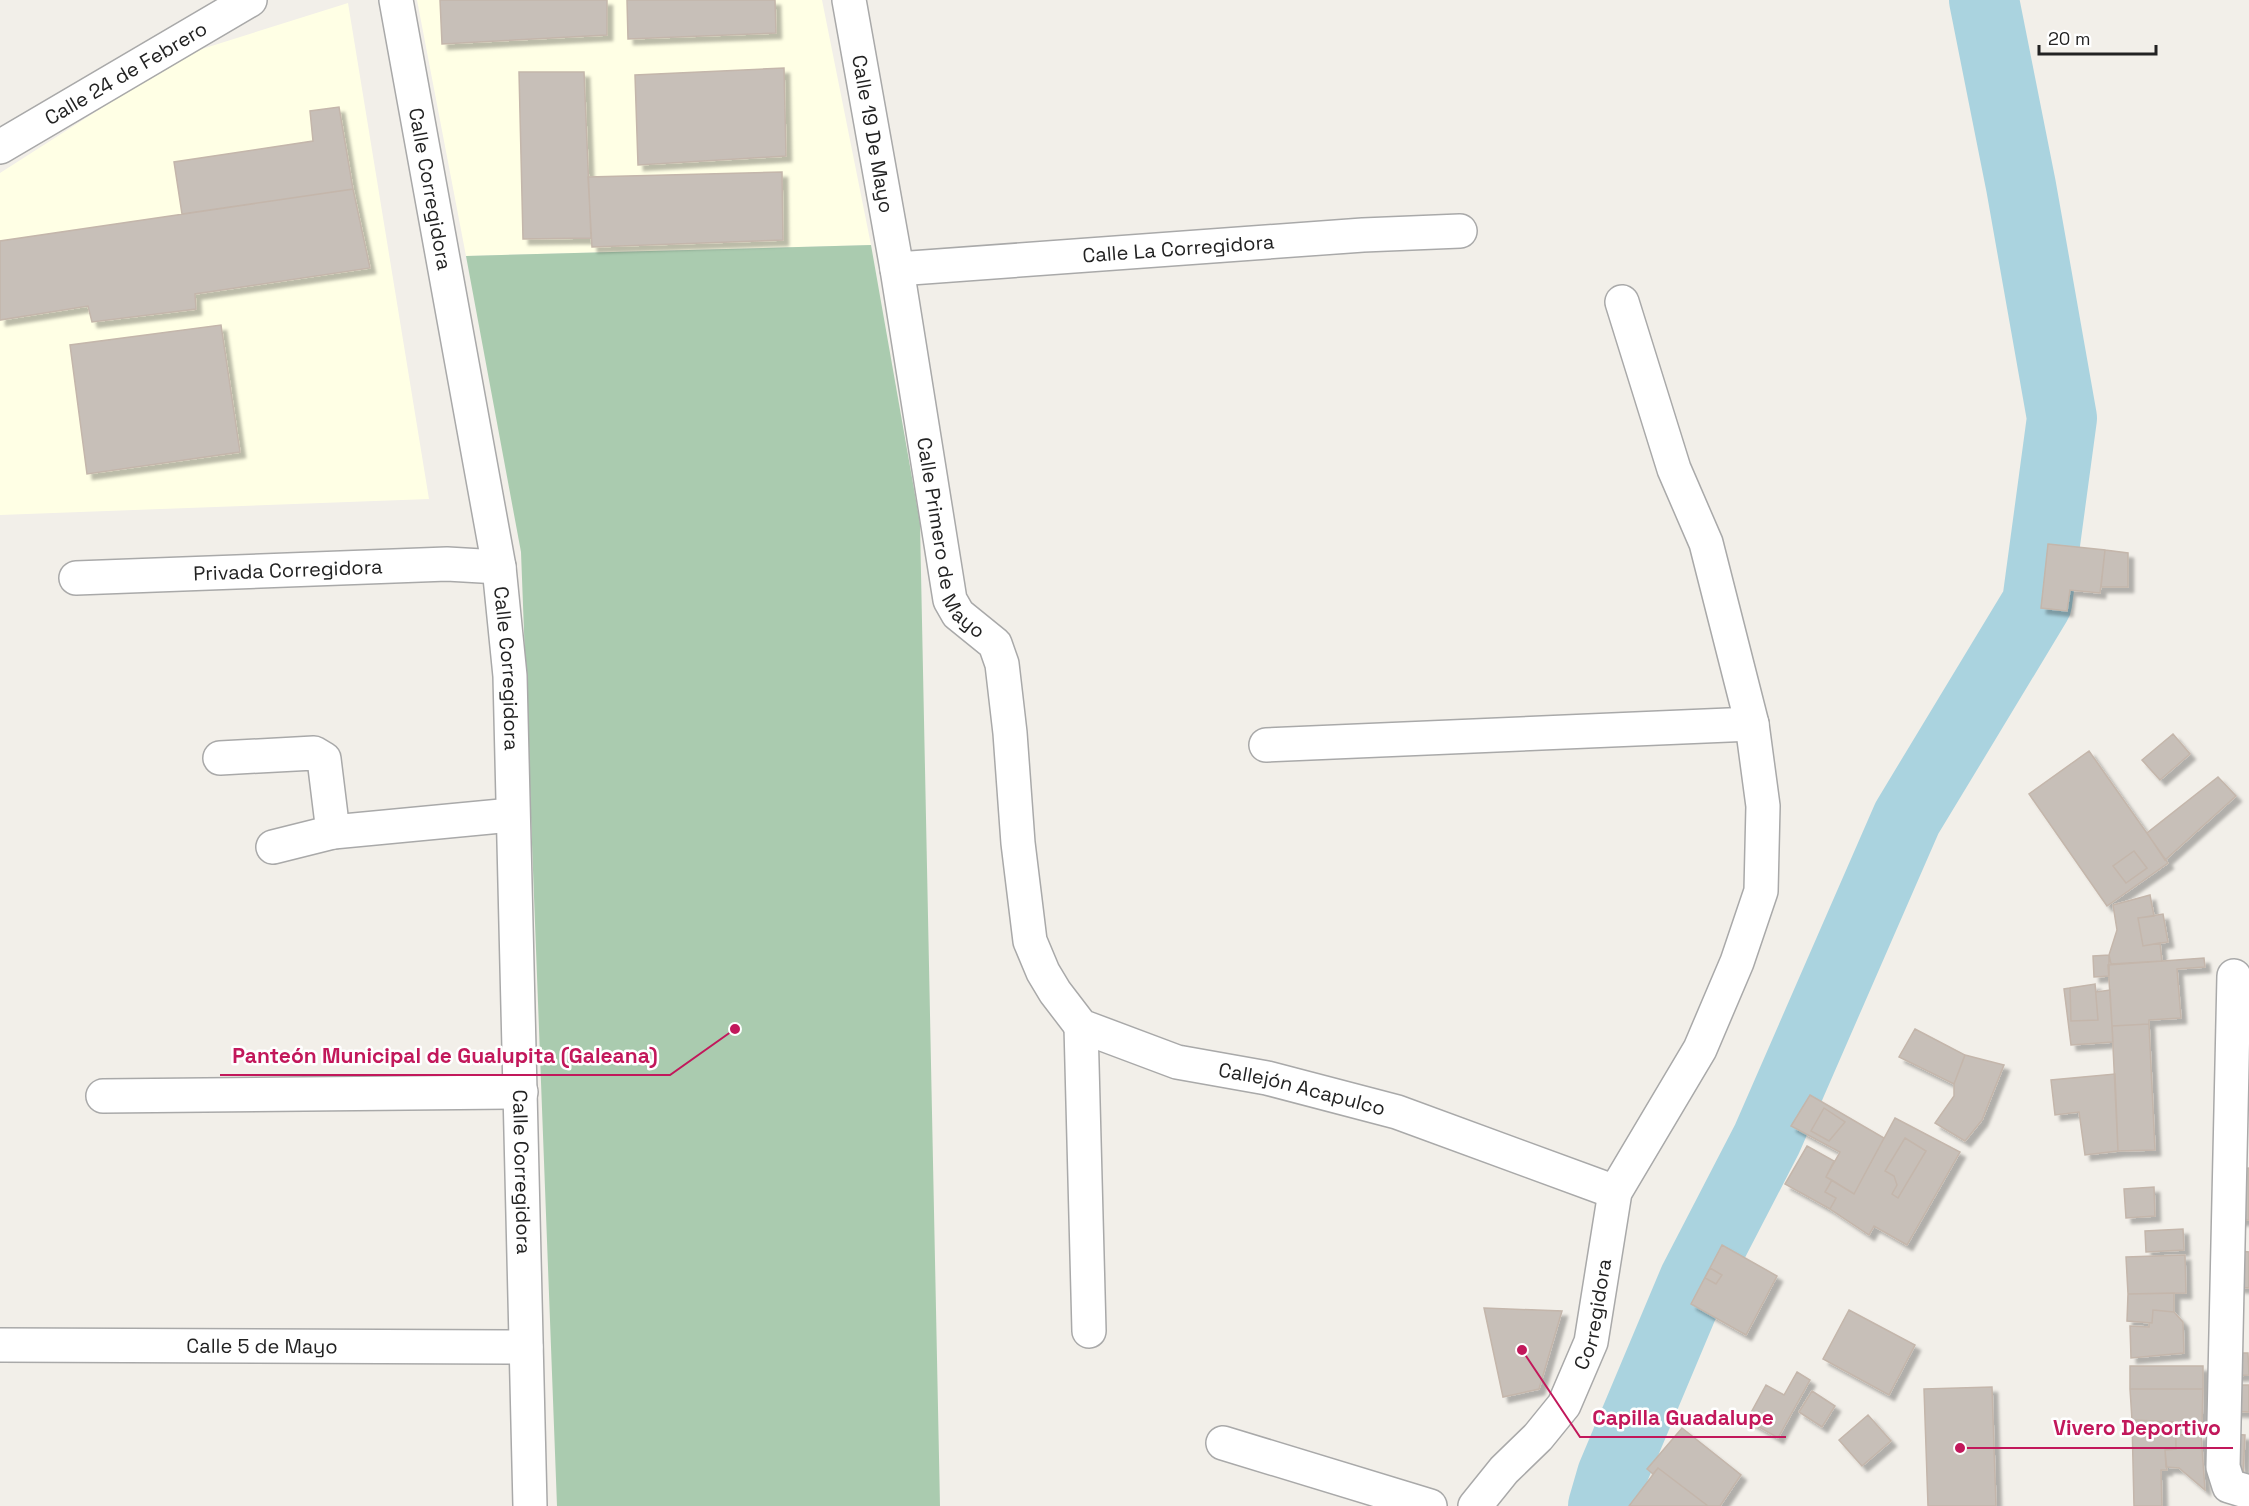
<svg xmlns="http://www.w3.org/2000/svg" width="2249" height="1506" font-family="'Space Grotesk',sans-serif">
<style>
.education{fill:#ffffe5}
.cemetery{fill:#aacbaf}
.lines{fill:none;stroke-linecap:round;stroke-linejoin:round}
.river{stroke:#aad3df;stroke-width:70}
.building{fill:#c7bfb8;stroke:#c4b6ab;stroke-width:1.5;filter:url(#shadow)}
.minor-casing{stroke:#a9a9a9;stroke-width:36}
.minor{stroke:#fff;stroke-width:33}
.labels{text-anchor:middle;stroke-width:5;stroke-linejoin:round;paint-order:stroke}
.street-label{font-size:20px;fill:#222;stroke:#fff}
.leader{fill:none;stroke:#c2185b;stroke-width:2}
.callout-dot{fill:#c2185b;stroke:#fff;stroke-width:2}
.callout-label{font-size:21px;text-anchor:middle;font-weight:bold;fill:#c2185b;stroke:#fff;stroke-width:5;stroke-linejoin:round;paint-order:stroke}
</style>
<defs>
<filter id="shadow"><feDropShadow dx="5.5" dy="5.5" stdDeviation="1.5" flood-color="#0004"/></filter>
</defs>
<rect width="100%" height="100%" fill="#f2efe9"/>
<path class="education" d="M417,0H822L871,245L466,256Z
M348,3L429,499L0,515V173L186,54Z"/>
<path class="cemetery" d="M871,245L920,523L940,1506H557L521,552L466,256Z"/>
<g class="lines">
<path class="river" d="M1603,1506L1612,1475L1694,1280L1767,1139L1907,818L2037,603L2062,418L2021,186L1984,0"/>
</g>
<path class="building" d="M440,0H607V35L442,44Z
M627,0H775L776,33L628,39Z
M784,68L786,156L638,165L635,75Z
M519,72H584L591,238L523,239Z
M339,107L353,189L182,214L174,162L313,141L310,111Z
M782,172L783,240L592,247L588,177Z
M353,189L370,268L195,294L196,309L92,322L88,306L0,320V241Z
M221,325L240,452L87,474L70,345Z
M2048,544L2105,550L2100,593L2070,590L2067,611L2041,608Z
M2105,550L2128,553V587H2101Z
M2173,734L2190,754L2160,780L2142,760Z
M2089,751L2168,863L2107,906L2029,794Z
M2218,777L2236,796L2165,860L2147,833Z
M2134,851L2147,868L2126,883L2113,866Z
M2150,895L2154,916L2138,918L2143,946L2160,943L2162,961L2111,964L2109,955L2117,930L2113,905Z
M2163,914L2168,942L2143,946L2138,918Z
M2109,955V976L2094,977L2093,956Z
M2204,958L2205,967L2177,969L2181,1018L2149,1020V1024L2112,1026L2108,965Z
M2095,984L2096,992L2110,990L2113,1042L2071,1045L2064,989Z
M2095,984L2098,1020L2071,1021L2070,988Z
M2149,1024L2155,1150L2118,1151L2112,1026Z
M1915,1029L1965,1055L1954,1084L1899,1057Z
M1965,1055L2004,1065L1982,1120L1965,1141L1935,1123L1954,1096V1084Z
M2115,1074L2118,1151L2085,1155L2079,1112L2055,1115L2051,1080Z
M1810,1095L1884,1138L1854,1194L1826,1177L1840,1152L1791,1126Z
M1824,1108L1845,1122L1829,1141L1811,1131Z
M1895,1118L1960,1152L1907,1245L1874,1226L1869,1235L1830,1209L1836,1198L1825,1192L1832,1180L1854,1194Z
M1905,1138L1926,1151L1898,1198L1892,1194L1897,1185L1894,1176L1885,1171Z
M1807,1146L1834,1161L1826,1177L1832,1180L1825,1192L1836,1198L1830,1209L1785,1184Z
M2249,1168V1220H2239L2237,1169Z
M2154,1187L2155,1216L2126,1218L2124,1189Z
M2183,1229L2184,1250L2146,1252L2145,1231Z
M1722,1245L1777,1276L1746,1335L1691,1304Z
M2240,1251L2249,1252V1288L2237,1287Z
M2185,1255L2186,1293L2128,1294L2126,1257Z
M1710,1268L1722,1275L1716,1284L1705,1278Z
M2174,1293V1312L2153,1310L2152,1323L2127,1321L2128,1294Z
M1484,1308L1562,1311L1539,1389L1503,1397Z
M1849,1310L1915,1345L1889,1395L1823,1359Z
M2153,1310L2174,1312L2183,1322L2184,1353L2131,1358L2130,1326L2149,1327V1323H2152Z
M2228,1353H2248L2249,1375L2228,1376Z
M2130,1366H2203V1389H2130Z
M1797,1372L1810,1380L1778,1438L1747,1420L1766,1385L1784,1395Z
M2238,1385H2249V1412L2229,1411Z
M1992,1387L1996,1506H1928L1924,1389Z
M2130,1389H2203L2202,1423L2132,1420Z
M1812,1391L1835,1406L1822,1427L1799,1412Z
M1868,1415L1891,1441L1862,1466L1839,1440Z
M2132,1420L2175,1422L2176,1449L2165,1450L2167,1470H2161L2162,1506H2134Z
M1682,1428L1741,1475L1720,1506H1708L1658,1468L1653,1474L1647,1469Z
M2201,1434L2205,1490L2179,1468L2166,1467L2165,1450L2176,1449V1435Z
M2229,1434L2245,1435L2243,1477Z
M1658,1468L1708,1506H1629Z"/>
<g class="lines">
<g class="minor-casing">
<g id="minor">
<path id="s1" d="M396,0L499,567L510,676L530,1506"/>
<path id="s2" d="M849,0L897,269L950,600L958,614L995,644L1002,664L1010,733L1018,843L1030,941L1043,972L1055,992L1081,1026L1177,1062L1267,1078L1397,1112L1615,1192"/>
<path id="s3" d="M0,147L250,0"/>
<path id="s4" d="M897,269L1363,235L1460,231"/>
<path id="s5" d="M76,578L447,564L499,567"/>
<path d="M1266,745L1752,724"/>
<path d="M220,758L314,753L324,759L333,832"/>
<path d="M273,847L333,832L512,815"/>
<path d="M2234,976L2223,1467L2229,1486L2249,1492"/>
<path d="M1081,1026L1089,1331"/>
<path d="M103,1096L521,1092"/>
<path id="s6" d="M0,1345L526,1347"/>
<path d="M1223,1443L1430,1506"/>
<path id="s7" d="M1475,1506L1504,1470L1538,1437L1564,1405L1591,1342L1615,1192L1700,1049L1737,962L1761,891L1763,806L1752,724L1706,543L1674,469L1622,302"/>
</g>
</g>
<use href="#minor" class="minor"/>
</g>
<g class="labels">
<g class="street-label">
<text dy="7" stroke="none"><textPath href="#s3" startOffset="146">Calle 24 de Febrero</textPath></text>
<text dy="7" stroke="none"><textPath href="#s2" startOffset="136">Calle 19 De Mayo</textPath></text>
<text dy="7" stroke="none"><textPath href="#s1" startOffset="192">Calle Corregidora</textPath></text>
<text dy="7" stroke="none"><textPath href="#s4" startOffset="282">Calle La Corregidora</textPath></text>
<text dy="7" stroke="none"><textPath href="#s2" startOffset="550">Calle Primero de Mayo</textPath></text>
<text dy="7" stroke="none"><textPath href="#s5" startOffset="212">Privada Corregidora</textPath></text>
<text dy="7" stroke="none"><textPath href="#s1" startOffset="678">Calle Corregidora</textPath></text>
<text dy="7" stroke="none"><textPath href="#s2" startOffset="1302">Callejón Acapulco</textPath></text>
<text dy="7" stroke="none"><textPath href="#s1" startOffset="1182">Calle Corregidora</textPath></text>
<text dy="7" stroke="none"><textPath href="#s7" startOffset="231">Corregidora</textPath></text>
<text dy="7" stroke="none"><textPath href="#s6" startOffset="262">Calle 5 de Mayo</textPath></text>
</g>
</g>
<path class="leader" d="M735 1029L670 1075H220M1522 1350L1580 1437H1786M1960 1448L2041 1448H2233"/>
<g class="callout-dot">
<circle cx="735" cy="1029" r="6"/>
<circle cx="1522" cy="1350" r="6"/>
<circle cx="1960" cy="1448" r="6"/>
</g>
<g class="callout-label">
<text x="445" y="1063">Panteón Municipal de Gualupita (Galeana)</text>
<text x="1683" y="1425">Capilla Guadalupe</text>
<text x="2137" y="1435">Vivero Deportivo</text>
</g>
<path d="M2039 45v9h117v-9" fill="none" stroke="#222222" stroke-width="3"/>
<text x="2048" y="45" font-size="18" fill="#222222" stroke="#ffffff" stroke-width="4.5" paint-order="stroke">20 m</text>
</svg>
